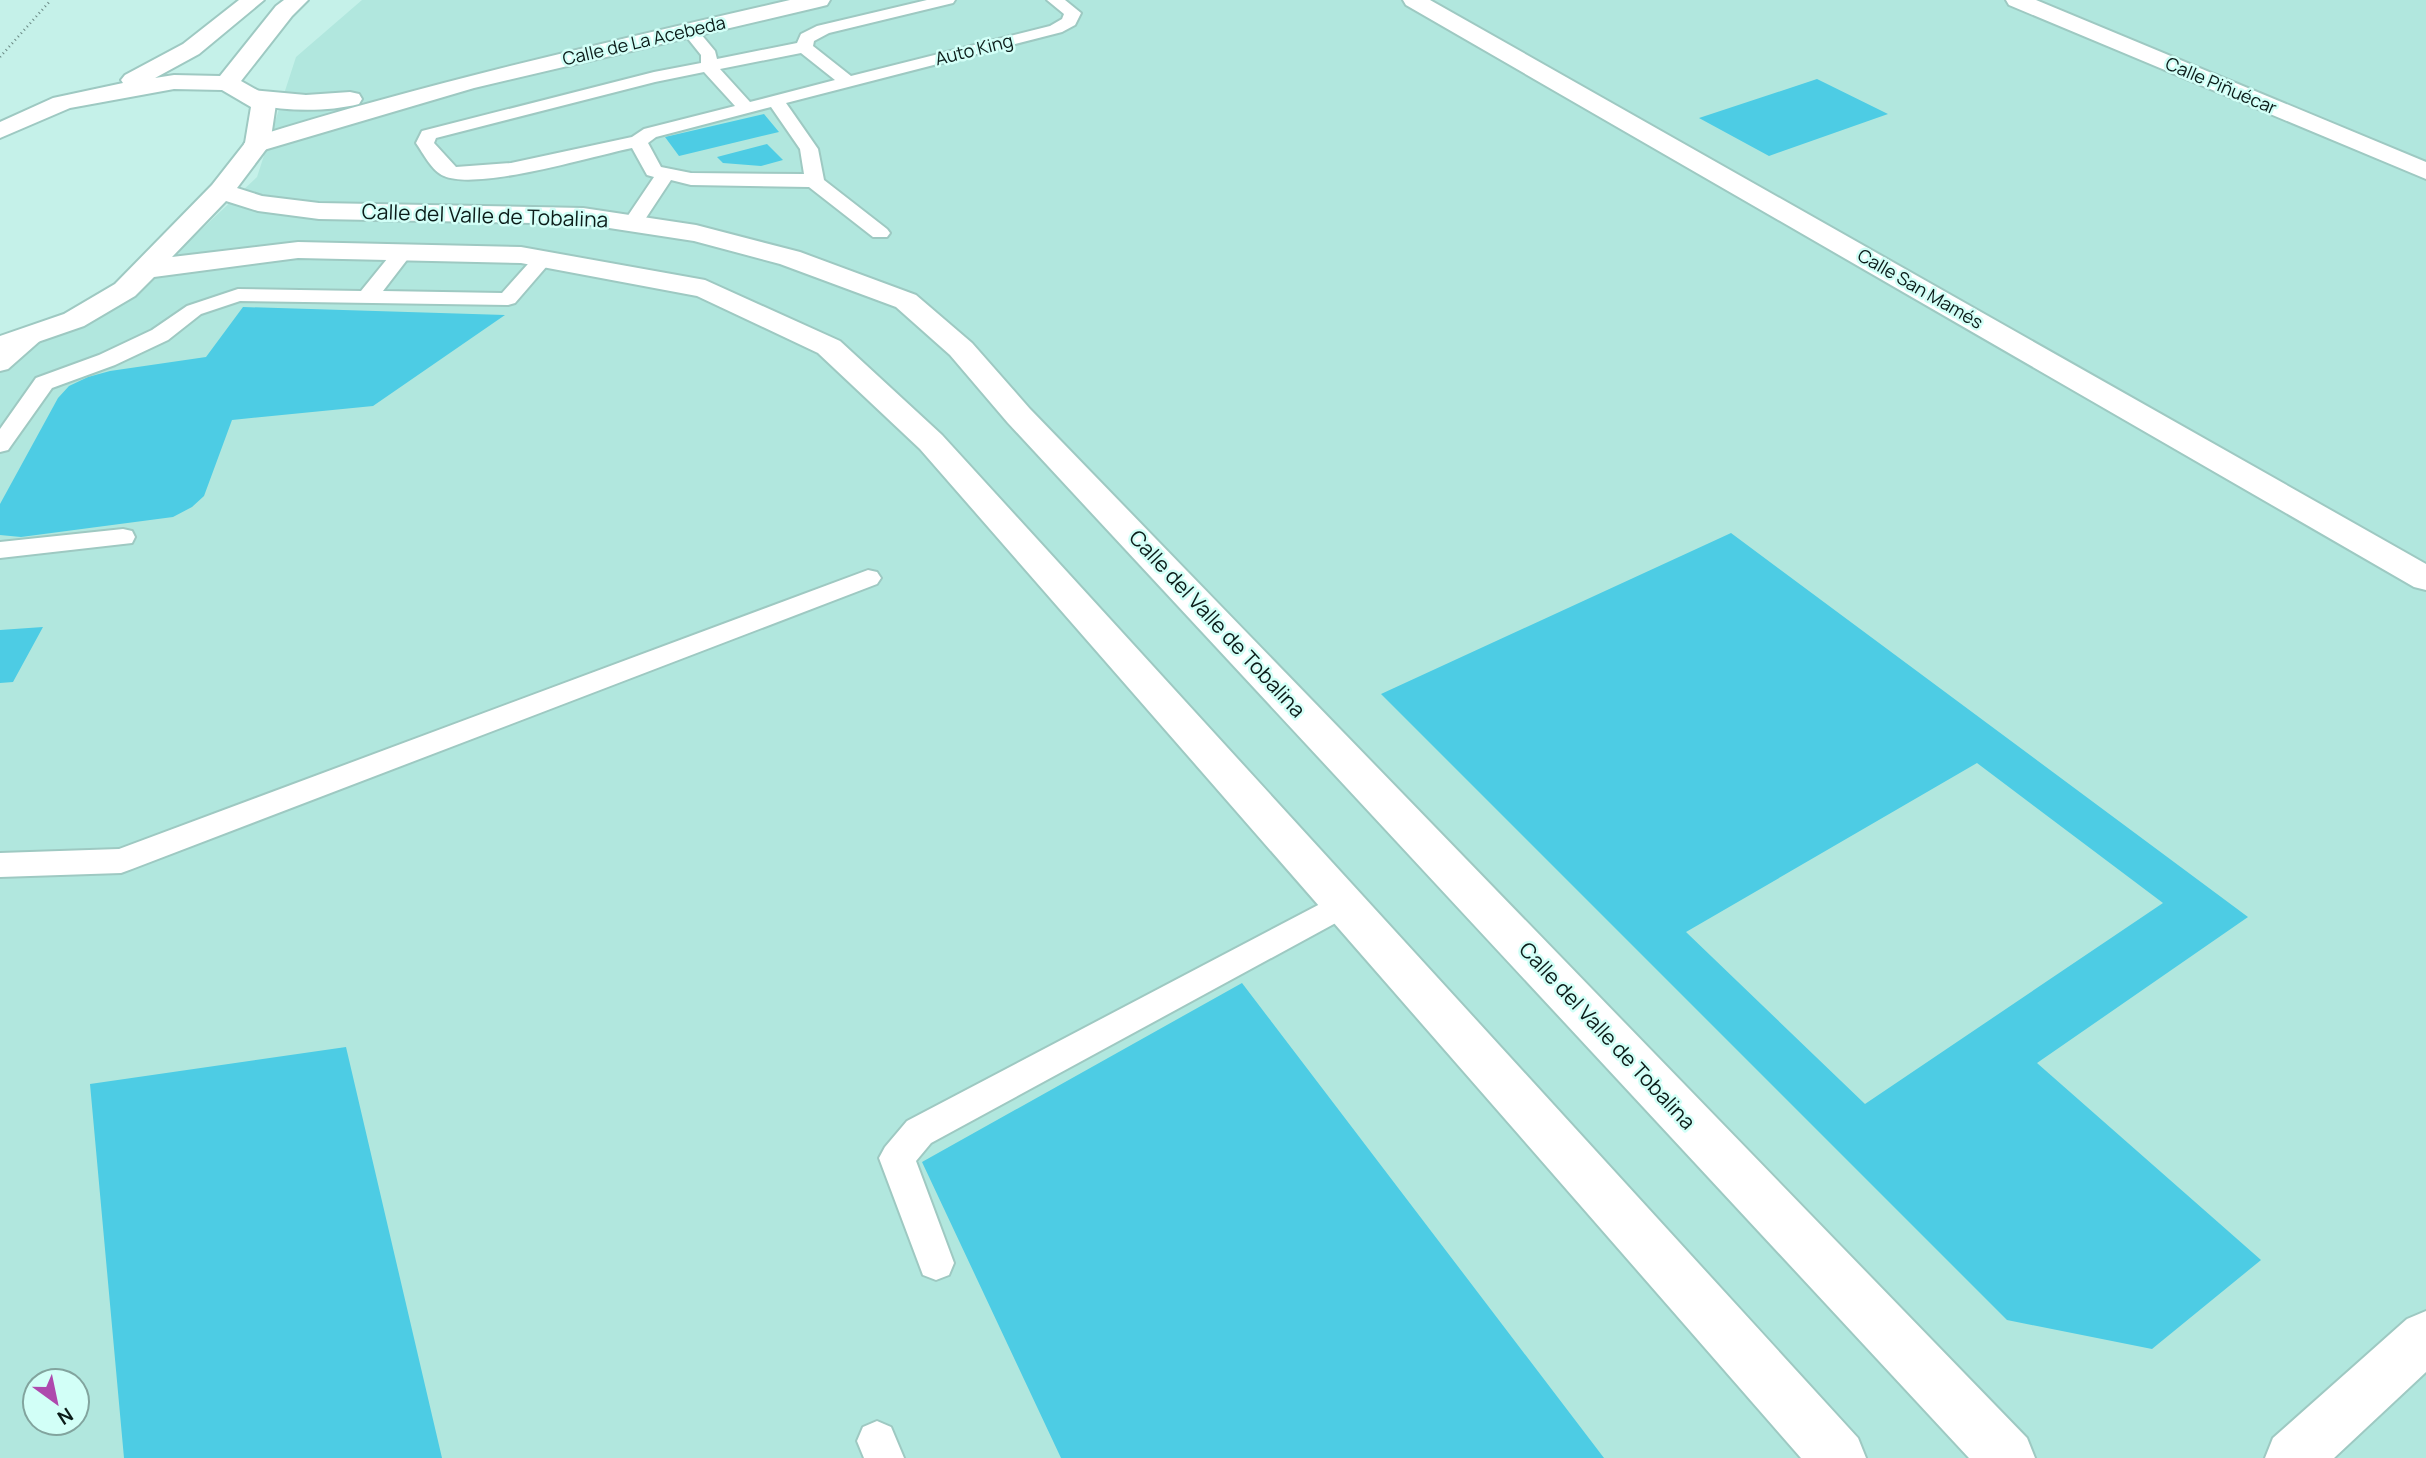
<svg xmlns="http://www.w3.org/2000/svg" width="2426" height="1458" font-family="Manrope,sans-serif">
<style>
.built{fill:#b1e7de;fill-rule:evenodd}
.building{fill:#4dcce4;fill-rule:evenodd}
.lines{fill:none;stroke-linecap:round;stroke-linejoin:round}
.service-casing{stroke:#9ec9c2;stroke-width:4}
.minor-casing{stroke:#9ec9c2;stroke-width:4}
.secondary-casing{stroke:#9ec9c2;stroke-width:4}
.path{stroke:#678580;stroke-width:2.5;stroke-dasharray:1 3.5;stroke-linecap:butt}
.service{fill:#fff;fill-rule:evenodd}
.minor{fill:#fff;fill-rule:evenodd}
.secondary{fill:#fff;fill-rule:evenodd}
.labels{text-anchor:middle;stroke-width:5;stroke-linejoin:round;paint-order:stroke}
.far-street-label{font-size:18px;fill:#0b1c19;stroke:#d2fff7}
.street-label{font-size:21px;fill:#0b1c19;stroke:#d2fff7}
</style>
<rect width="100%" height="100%" fill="#c5f1e9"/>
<path class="built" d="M362,0H2426V1458H0V365L133,294L257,177L296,57ZM35,1381H77V1423H35Z"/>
<path class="building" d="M1817,79L1888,114L1769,156L1699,118Z
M764,114L779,132L679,156L665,137Z
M767,144L783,160L761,166L723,163L717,157Z
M243,307L505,315L373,406L232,420L204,496L192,507L173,517L21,537L0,535V504L58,398L69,386L88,377L110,371L206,357Z
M1731,533L2248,917L2037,1063L2261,1260L2152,1349L2007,1320L1381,694ZM1977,763L2163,903L1865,1104L1686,932Z
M43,627L13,682L0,683V630Z
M1242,983L1604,1458H1061L922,1162Z
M346,1047L442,1458H124L90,1084Z"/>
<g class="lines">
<g class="service-casing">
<path id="service" d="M927,0H955L953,3L829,33L814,41L813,46L851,76L1050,26L1062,19L1064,14L1047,0H1065L1081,13L1075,25L1062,32L786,103L818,149L824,180L887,229L890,233L887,237H873L809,187L691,185L671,180L640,227L633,229L623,223L654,177L647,175L632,148C593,156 478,191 444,176C432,171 423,153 416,143L422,131L654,72L701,63V55L681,30L683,27H695L715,51L717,59L797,43L801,34L817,26ZM801,53L835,80L750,102L720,69ZM704,72L735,106L644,129L632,137L511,163L456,167L434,143L436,138L655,82ZM771,107L800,149L804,174L691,173L661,167L648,143L656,137Z
M403,246L410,248L413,252L383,291L502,293L536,255H550L553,259L515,303L508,305L240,301L201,314L168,340L115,365L52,388L8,450L0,452V429L36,378L99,355L152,330L187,306L238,289L361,291L396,248Z
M34,328L42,329L45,334L42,339L8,369L0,371V353L26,329Z
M123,529L132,531L135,537L132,543L0,558V542Z
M868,570L877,572L881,578L877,584L132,869L121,873L0,877V853L119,849Z
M1343,892L1354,895L1358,904L1354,913L931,1143L916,1161L954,1263L949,1275L936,1280L923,1275L879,1158L885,1147L907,1121Z
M877,1421L891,1427L904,1458H864L857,1441L863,1427Z"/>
</g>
<g class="minor-casing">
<path id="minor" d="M790,0H830L827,5L819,7L474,88L257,152L248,149L244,144L248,139C426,83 608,42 790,0Z
M1403,0H1430L2426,564V590L2414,587L1406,5Z
M2006,0H2036L2426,162V179L2009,5Z
M252,90L306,95L350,92L359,94L362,99L359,104C323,113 279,111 243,102L240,97L243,92Z
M2426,1311V1372L2334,1458H2265L2273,1438L2407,1319Z"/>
</g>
<g class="secondary-casing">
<path id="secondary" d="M239,0H264L199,54L155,78L174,75L220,76L276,6L284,0H308L292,16L241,81L273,99L276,104L270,144L237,188L262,196L319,203L583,208L696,225L800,252L916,295L972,343L1030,409L2027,1438L2035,1458H1969L1008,423L950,355L896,307L780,264L694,241L583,224L319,219L258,211L226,201L172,257L298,242L521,247L705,280L840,341L942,435L1858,1438L1866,1458H1801L920,449L818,353L697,296L521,263L298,258L154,277L135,296L84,326L0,355V336L64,314L115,284L212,185L245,143L251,107L222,90L174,89L70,108L0,138V122L53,98L123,83L121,80L125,75L183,44Z"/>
</g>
<path class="path" d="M0,57L51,0"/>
<use href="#service" class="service"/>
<use href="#minor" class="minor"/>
<use href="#secondary" class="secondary"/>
</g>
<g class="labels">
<g class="far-street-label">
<text transform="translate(644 41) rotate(-13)" y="6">Calle de La Acebeda</text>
<text transform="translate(974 50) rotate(-14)" y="6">Auto King</text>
<text transform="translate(2221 86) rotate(23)" y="6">Calle Piñuécar</text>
<text transform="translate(1920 289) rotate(30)" y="6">Calle San Mamés</text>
</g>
<g class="street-label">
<text transform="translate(485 216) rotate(2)" y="7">Calle del Valle de Tobalina</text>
<text transform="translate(1217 624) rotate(47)" y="7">Calle del Valle de Tobalina</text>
<text transform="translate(1607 1036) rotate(47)" y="7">Calle del Valle de Tobalina</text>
</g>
</g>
<g transform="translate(56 1402) rotate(147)"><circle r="33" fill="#d2fff7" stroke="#82a49e" stroke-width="2"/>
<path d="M0-5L12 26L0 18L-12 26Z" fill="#ae49ad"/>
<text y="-10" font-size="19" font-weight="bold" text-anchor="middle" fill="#0b1c19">N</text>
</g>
</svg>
